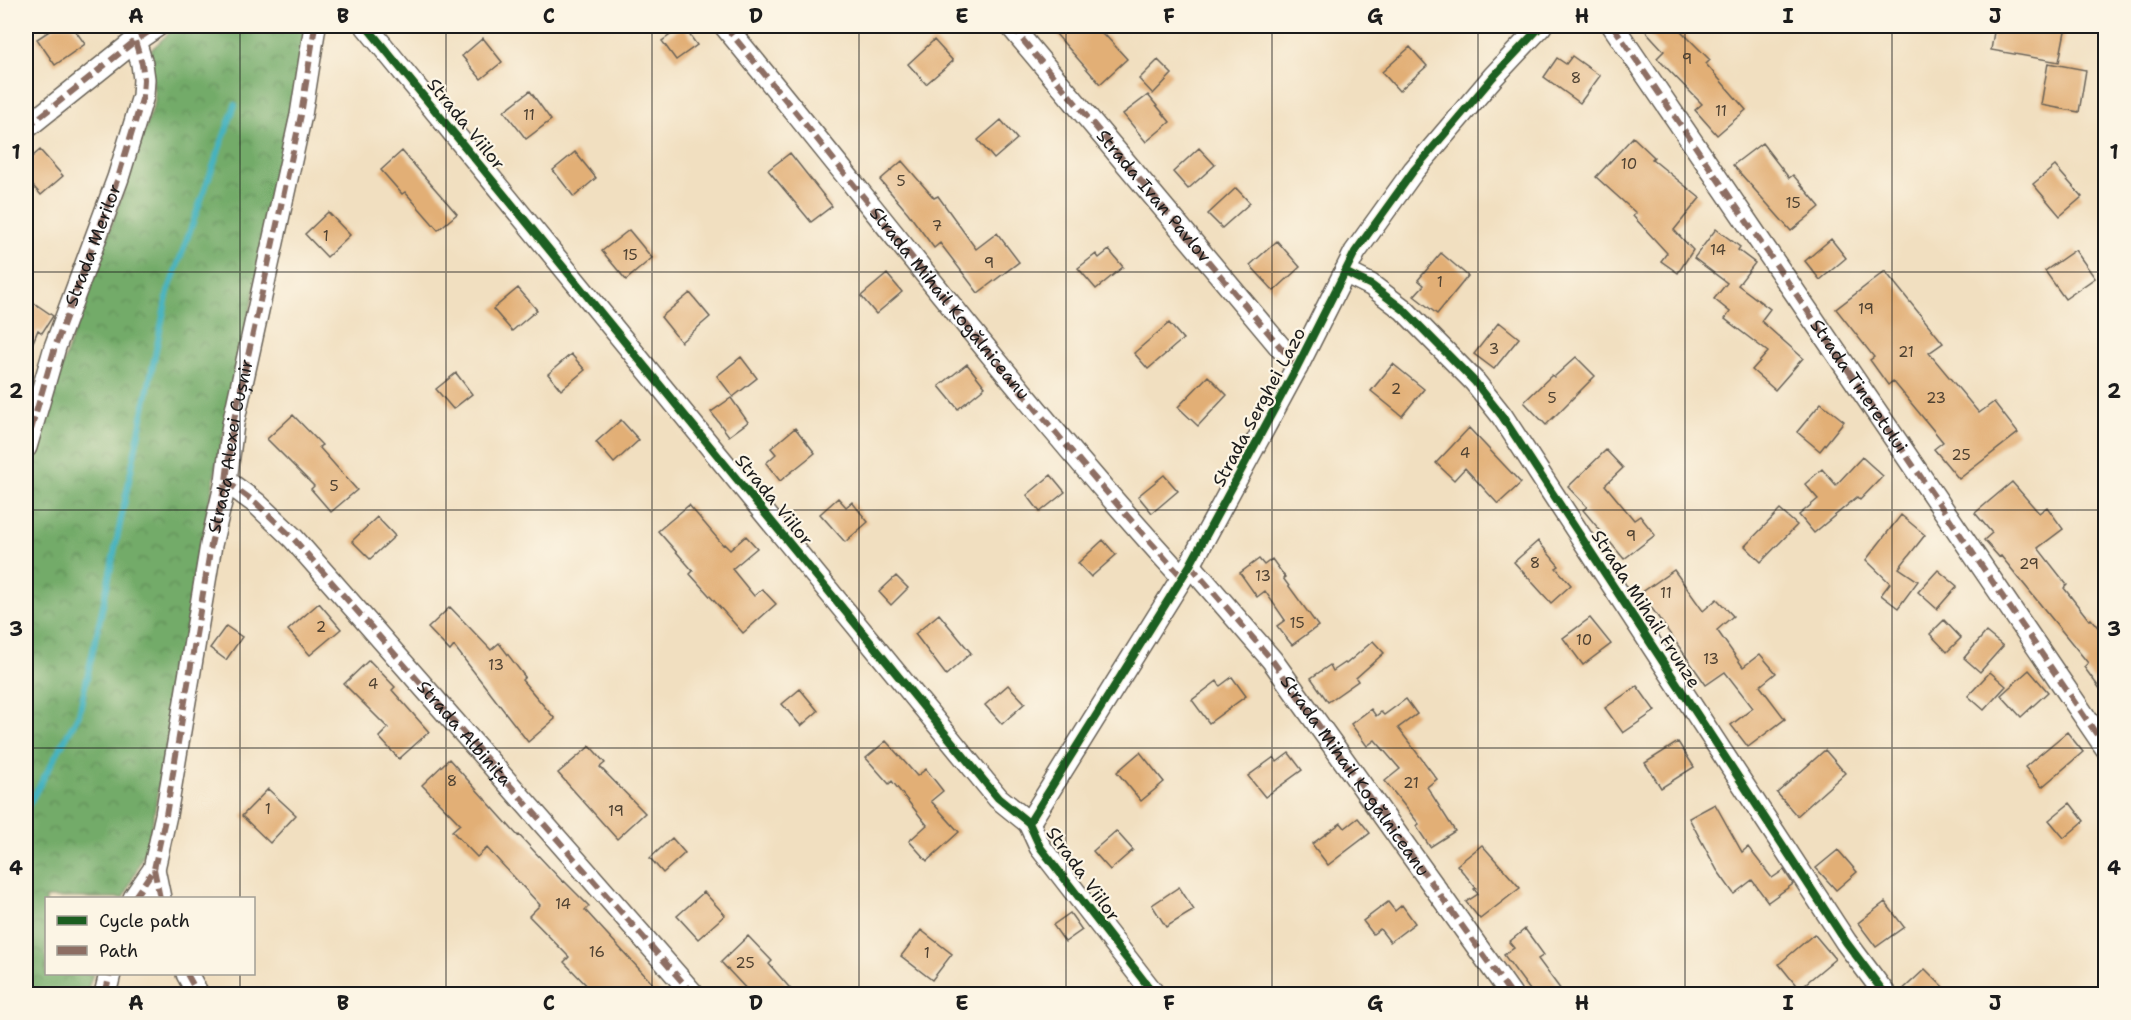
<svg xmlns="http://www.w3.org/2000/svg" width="2131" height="1020" font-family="'Shantell Sans',sans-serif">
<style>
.forest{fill:url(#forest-crowns);stroke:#486442;stroke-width:1.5}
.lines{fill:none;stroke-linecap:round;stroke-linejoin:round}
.stream{stroke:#44b2c0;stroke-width:6}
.building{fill:#e2af76}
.street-casing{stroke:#676055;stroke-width:24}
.street{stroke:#fff;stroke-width:21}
.quiet{stroke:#8d6e63;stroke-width:6;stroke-dasharray:12 6;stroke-linecap:butt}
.cycleway-casing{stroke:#fcf5e5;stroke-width:11}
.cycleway{stroke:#1b5e20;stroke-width:8}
.grid{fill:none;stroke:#1c1c1c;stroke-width:1.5;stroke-opacity:0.55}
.labels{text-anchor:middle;stroke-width:4.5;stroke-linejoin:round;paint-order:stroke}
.number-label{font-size:15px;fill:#4e4132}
.street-label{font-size:18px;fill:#1c1c1c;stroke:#fcf5e5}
.neatline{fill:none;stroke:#1c1c1c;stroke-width:2}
.grid-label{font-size:20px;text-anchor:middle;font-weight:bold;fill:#1c1c1c}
</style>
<defs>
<pattern id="forest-crowns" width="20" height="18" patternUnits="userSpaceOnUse" patternTransform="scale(1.5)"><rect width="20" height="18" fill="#73ab69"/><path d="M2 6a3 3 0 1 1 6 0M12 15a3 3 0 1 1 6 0" fill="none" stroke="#5e8a56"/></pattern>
</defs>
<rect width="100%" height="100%" fill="#fcf5e5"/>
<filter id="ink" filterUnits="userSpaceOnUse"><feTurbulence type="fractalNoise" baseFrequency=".0167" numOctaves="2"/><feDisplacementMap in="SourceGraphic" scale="12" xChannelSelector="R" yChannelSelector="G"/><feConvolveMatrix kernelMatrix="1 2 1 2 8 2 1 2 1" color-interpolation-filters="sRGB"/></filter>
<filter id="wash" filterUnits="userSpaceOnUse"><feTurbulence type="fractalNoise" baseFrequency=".008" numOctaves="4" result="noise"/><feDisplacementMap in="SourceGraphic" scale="24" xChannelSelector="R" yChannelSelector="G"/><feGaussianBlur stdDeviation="1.35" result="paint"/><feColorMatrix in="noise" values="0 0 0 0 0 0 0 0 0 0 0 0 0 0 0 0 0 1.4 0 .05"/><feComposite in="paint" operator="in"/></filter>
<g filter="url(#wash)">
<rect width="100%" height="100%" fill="#f1dfc0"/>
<path class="forest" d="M223,26H306L304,60L216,469L149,842L124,898H46V974H93L86,994H26V469L155,101L151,68L146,55L175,27H223Z"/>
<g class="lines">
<path class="stream" d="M26,818L27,808L79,714L107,587L168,292L235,105"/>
</g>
<g id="blocks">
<path class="building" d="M57,26H72L85,44L55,65L37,39Z
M683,26L697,45L676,60L662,41Z
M1049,26H1094L1105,37L1106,36L1127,59L1100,84Z
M1641,26H1676L1710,60L1706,64L1746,110L1717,135L1695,110L1702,104L1657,58L1664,51Z
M1995,26H2066L2059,62L1991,50Z
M483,38L502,62L481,79L462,56Z
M934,40L953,61L926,84L908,64Z
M1410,47L1427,66L1399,91L1382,72Z
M1572,56L1600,76L1580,103L1544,77L1557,58L1566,64Z
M1158,60L1172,74L1153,94L1139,79Z
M2048,63L2086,70L2079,112L2041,105Z
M530,91L551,120L526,139L504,111Z
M1148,95L1170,122L1146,142L1123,114Z
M1001,120L1017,139L994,159L978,140Z
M1633,137L1654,157L1652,159L1700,198L1674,230L1693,250L1678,273L1661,261L1667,253L1633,216L1636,213L1596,177Z
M1762,143L1789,178L1793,175L1820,207L1791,231L1733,165Z
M1199,148L1215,165L1188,189L1173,172Z
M40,150L63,176L41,195L26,178V162Z
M402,151L457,214L438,230L405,192L402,194L381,170Z
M575,152L596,178L574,197L553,170Z
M790,153L832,206L811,222L768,170Z
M902,161L934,198L938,196L976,249L997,233L1019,262L978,293L940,243L934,248L908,213L880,180Z
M2055,166L2082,197L2060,216L2033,184Z
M1236,188L1250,203L1222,228L1208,214Z
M328,212L350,235L327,257L305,234Z
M1716,229L1740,247L1738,250L1755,263L1738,285L1770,309L1761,321L1803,358L1775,390L1752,370L1768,352L1725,319L1730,312L1714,299L1727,283L1694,258Z
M629,230L652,258L626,280L602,251Z
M1831,239L1846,258L1820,280L1805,261Z
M1277,241L1300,267L1274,291L1250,265Z
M1109,250L1123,267L1096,289L1078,268L1096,254L1099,258Z
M2075,250L2095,278L2065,299L2045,271Z
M1441,253L1468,276L1437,314L1414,296L1424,285L1418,280Z
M1885,271L1943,343L1929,353L1979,413L1994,402L2018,433L1959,479L1934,449L1943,442L1893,381L1888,385L1870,360L1874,357L1836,309Z
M887,274L902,292L876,314L861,296Z
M518,288L537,310L512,331L493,309Z
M690,293L710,317L681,342L661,317Z
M34,303L53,316L42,333L38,330L26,359V316Z
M1499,322L1519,338L1494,369L1474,354Z
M1169,323L1183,339L1148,369L1134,353Z
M571,354L585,370L561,390L548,374Z
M741,357L757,378L733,397L717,376Z
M1576,357L1595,376L1546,425L1524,402L1552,375L1554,377Z
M967,364L985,387L958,409L939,386Z
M1393,364L1424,389L1402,416L1371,391Z
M456,373L472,394L453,409L436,389Z
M1208,376L1227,395L1198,426L1178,407Z
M731,398L748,422L729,436L711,412Z
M1821,403L1844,421L1820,451L1797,432Z
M293,415L322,445L319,447L357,490L331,512L311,489L314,486L267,439Z
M621,420L639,440L614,463L596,442Z
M795,428L815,453L780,481L766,463L776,454L771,448Z
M1469,428L1521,483L1498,504L1465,468L1454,480L1436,463Z
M1606,450L1623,468L1605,485L1634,520L1640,516L1655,535L1624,559L1583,510L1587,507L1568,487Z
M1862,457L1883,476L1860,500L1857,497L1814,533L1799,515L1818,499L1805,484L1822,469L1836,485Z
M1051,475L1065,492L1040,512L1027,495Z
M1164,475L1178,491L1152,513L1138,496Z
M2012,482L2039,513L2047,507L2063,529L2038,548L2067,585L2064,588L2089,620L2091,619L2106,637V697L2084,667L2088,663L2001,556L1999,557L1984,540L1992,533L1975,513Z
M838,498L846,507L852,502L868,522L845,542L820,514Z
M689,505L723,545L724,544L730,550L746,536L757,548L732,569L754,596L762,589L776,604L743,633L690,574L693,571L658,531Z
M1780,510L1797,525L1761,562L1745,546Z
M1901,515L1925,535L1899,568L1918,581L1898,608L1881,595L1890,583L1866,560Z
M377,517L395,536L370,559L352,541Z
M1103,540L1116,555L1091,577L1078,563Z
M1538,541L1559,566L1556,568L1571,585L1551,603L1514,562Z
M1259,559L1264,565L1272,559L1285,577L1283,578L1318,626L1292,645L1277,626L1285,620L1265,591L1257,597L1240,573Z
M1674,570L1703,611L1717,599L1733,616L1717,630L1743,667L1760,654L1776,673L1760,686L1785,719L1748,747L1731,725L1753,708L1725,672L1706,685L1641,593Z
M1938,570L1957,586L1937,609L1918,592Z
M896,576L908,588L891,605L879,592Z
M319,603L341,629L310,655L288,630Z
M450,607L491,650L499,643L525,677L522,680L555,719L528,742L454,646L450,651L428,628Z
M939,614L971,653L946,675L915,634Z
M1590,618L1611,644L1583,665L1563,638Z
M1944,620L1961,638L1947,652L1930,634Z
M226,626L242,637L226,660L210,648Z
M1986,632L2003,646L1980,672L1964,658Z
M1373,641L1384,653L1356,678L1358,681L1328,702L1311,678L1330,665L1333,671L1345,663L1346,664Z
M369,660L395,687L392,690L429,732L399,759L379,737L388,728L344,684Z
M2029,670L2048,692L2021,717L2001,695Z
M1990,672L2006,686L1984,710L1968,696Z
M1232,677L1246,696L1209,723L1192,700L1217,681L1220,686Z
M1008,685L1025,703L1002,724L985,705Z
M1637,686L1655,711L1623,733L1605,708Z
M800,689L818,711L801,726L782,704Z
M1406,699L1417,714L1398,728L1437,779L1427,787L1455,831L1430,847L1416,826L1419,824L1385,781L1400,769L1375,740L1367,746L1351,724L1371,709L1376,716L1381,712L1384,715Z
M2067,732L2083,752L2042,787L2025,767Z
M886,741L917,776L926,769L943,791L931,801L959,832L927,861L909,841L927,825L892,781L889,784L866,758Z
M1678,742L1694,767L1661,788L1645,763Z
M590,746L605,763L600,767L645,813L617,839L558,773Z
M1825,750L1845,773L1797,816L1777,793Z
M1140,752L1164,782L1141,801L1117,772Z
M1289,753L1302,770L1265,797L1248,776L1274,757L1277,762Z
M449,759L518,836L519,835L563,882L564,881L589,906L585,910L662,994H595L564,962L569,957L529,916L540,905L487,848L477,857L452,831L460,824L422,785Z
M268,789L296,815L270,843L242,816Z
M2070,803L2084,821L2064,838L2049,820Z
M1715,804L1742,852L1748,847L1772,878L1784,870L1793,884L1768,902L1752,880L1734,894L1717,870L1689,818Z
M1358,818L1370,833L1328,865L1312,844L1341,823L1345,828Z
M1116,831L1133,850L1110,870L1093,851Z
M672,838L685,853L663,873L650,858Z
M1482,845L1520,888L1480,919L1466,902L1478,894L1474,889L1476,888L1457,865Z
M1838,850L1857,872L1836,890L1816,868Z
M1179,887L1194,910L1166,927L1152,905Z
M704,892L725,915L698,939L677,916Z
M1388,902L1395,911L1402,905L1415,923L1390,942L1380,929L1373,934L1363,921Z
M1885,902L1904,927L1876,947L1858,923Z
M1070,913L1082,930L1065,942L1053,925Z
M1525,929L1544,955L1538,959L1564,994H1533L1504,955L1514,948L1509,942Z
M921,930L952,954L932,980L901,956Z
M1814,934L1835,959L1799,989L1779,964Z
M748,936L772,961L769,964L795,994H751L721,962Z
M1925,969L1950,994H1898Z"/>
</g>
</g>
<g filter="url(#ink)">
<use href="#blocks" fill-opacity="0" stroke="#676055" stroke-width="1.5"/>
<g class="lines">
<g class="street-casing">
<g id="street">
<path d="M366,26L998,798L1029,823L1040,847L1154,994"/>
<path d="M725,26C877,210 1021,401 1182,577"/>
<path d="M1011,26L1297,367"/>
<path d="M1613,26L2106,748"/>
<path d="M26,128L135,41L157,26"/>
<path d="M1345,272L1371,285L1404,310L1475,382L1502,416L1846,942L1885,994"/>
<path d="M26,447L55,347L118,178L143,96L144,79L142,64L135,41"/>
<path id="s1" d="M226,481L256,503L293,538L693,994"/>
<path d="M1190,565L1272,660L1511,994"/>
<path d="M1029,823L1190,565L1297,367L1355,252L1414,170L1493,77L1541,26"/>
<path d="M154,869L160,898"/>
<path d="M134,898L154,869L166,815L211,545L226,481L233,424L301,115L315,26"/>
<path d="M187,974L198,994"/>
<path d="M105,994L110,974"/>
</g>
</g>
<use href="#street" class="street"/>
<g class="quiet">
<path id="s2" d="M725,26C877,210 1021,401 1182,577"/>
<path id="s3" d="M1011,26L1297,367"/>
<path id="s4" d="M1613,26L2106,748"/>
<path d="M26,128L135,41L157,26"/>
<path id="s5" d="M26,447L55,347L118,178L143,96L144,79L142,64L135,41"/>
<path d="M226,481L256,503L293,538L693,994"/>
<path id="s6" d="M1190,565L1272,660L1511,994"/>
<path d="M154,869L160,898"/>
<path id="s7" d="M134,898L154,869L166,815L211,545L226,481L233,424L301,115L315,26"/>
<path d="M187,974L198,994"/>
<path d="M105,994L110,974"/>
</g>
<g class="cycleway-casing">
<path id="cycleway" d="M366,26L998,798L1029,823L1040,847L1154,994
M1345,272L1371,285L1404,310L1475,382L1502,416L1846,942L1885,994
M1029,823L1190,565L1297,367L1355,252L1414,170L1493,77L1541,26"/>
</g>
<use href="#cycleway" class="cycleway"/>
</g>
</g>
<path class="grid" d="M240,26V898M446,26V994M652,26V994M859,26V994M1066,26V994M1272,26V994M1478,26V994M1685,26V994M1892,26V994M26,272H2106M26,510H2106M26,748H2106M240,974V994"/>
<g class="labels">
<g class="number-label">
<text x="1687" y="64">9</text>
<text x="1576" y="83">8</text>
<text x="1721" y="116">11</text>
<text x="529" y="120">11</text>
<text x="1629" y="169">10</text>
<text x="901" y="186">5</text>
<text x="1793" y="208">15</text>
<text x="937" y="231">7</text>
<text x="326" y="241">1</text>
<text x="1718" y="255">14</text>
<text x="630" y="260">15</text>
<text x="989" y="268">9</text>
<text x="1440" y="287">1</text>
<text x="1866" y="314">19</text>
<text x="1494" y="354">3</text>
<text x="1906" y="357">21</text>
<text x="1396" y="394">2</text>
<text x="1552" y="403">5</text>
<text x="1936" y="403">23</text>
<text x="1465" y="458">4</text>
<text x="1961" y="460">25</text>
<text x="334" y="491">5</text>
<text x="1631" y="541">9</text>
<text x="1535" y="568">8</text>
<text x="2029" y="569">29</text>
<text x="1263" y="581">13</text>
<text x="1666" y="598">11</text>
<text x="1297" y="628">15</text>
<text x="321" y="632">2</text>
<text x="1584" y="645">10</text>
<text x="1711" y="664">13</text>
<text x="496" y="670">13</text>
<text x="373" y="689">4</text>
<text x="452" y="786">8</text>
<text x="1411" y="788">21</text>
<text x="268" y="814">1</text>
<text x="616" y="816">19</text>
<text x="563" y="909">14</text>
<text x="597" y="957">16</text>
<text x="927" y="958">1</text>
<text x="745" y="968">25</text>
</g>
<g class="street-label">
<text transform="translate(466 124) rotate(51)" y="6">Strada Viilor</text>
<text dy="6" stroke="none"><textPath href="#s3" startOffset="222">Strada Ivan Pavlov</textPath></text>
<text dy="6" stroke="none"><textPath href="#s5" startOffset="213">Strada Merilor</textPath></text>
<text dy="6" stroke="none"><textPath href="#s2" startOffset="357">Strada Mihail Kogălniceanu</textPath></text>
<text dy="6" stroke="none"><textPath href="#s4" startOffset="436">Strada Tineretului</textPath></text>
<text transform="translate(1259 407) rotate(-62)" y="6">Strada Serghei Lazo</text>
<text dy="6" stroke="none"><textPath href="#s7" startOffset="465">Strada Alexei Cușnir</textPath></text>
<text transform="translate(774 500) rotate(51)" y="6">Strada Viilor</text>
<text transform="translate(1646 609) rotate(57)" y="6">Strada Mihail Frunze</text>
<text dy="6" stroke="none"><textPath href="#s1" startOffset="348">Strada Albinița</textPath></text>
<text dy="6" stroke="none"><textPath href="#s6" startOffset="268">Strada Mihail Kogălniceanu</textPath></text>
<text transform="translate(1083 874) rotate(54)" y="6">Strada Viilor</text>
</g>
</g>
<rect width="2131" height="1020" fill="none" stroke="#fcf5e5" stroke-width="66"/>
<rect x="45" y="897" width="210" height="78" fill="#fcf5e5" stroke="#a29e95" stroke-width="1.5"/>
<rect x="57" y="916" width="30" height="9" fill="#1b5e20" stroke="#a29e95" stroke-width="1.5"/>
<text x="99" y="927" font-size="18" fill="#1c1c1c">Cycle path</text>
<rect x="57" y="946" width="30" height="9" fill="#8d6e63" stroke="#a29e95" stroke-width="1.5"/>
<text x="99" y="957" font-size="18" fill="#1c1c1c">Path</text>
<rect x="33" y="33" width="2065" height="954" class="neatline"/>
<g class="grid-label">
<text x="136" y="23">A</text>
<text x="343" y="23">B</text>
<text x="549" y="23">C</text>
<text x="756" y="23">D</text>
<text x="962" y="23">E</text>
<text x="1169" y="23">F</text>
<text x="1375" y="23">G</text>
<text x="1582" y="23">H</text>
<text x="1788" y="23">I</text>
<text x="1995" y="23">J</text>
<text x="16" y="159">1</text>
<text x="2114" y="159">1</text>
<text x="16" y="398">2</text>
<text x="2114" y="398">2</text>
<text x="16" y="636">3</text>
<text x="2114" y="636">3</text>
<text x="16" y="875">4</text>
<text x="2114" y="875">4</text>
<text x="136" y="1010">A</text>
<text x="343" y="1010">B</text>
<text x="549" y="1010">C</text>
<text x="756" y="1010">D</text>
<text x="962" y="1010">E</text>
<text x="1169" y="1010">F</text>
<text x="1375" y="1010">G</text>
<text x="1582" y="1010">H</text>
<text x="1788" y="1010">I</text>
<text x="1995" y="1010">J</text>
</g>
</svg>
